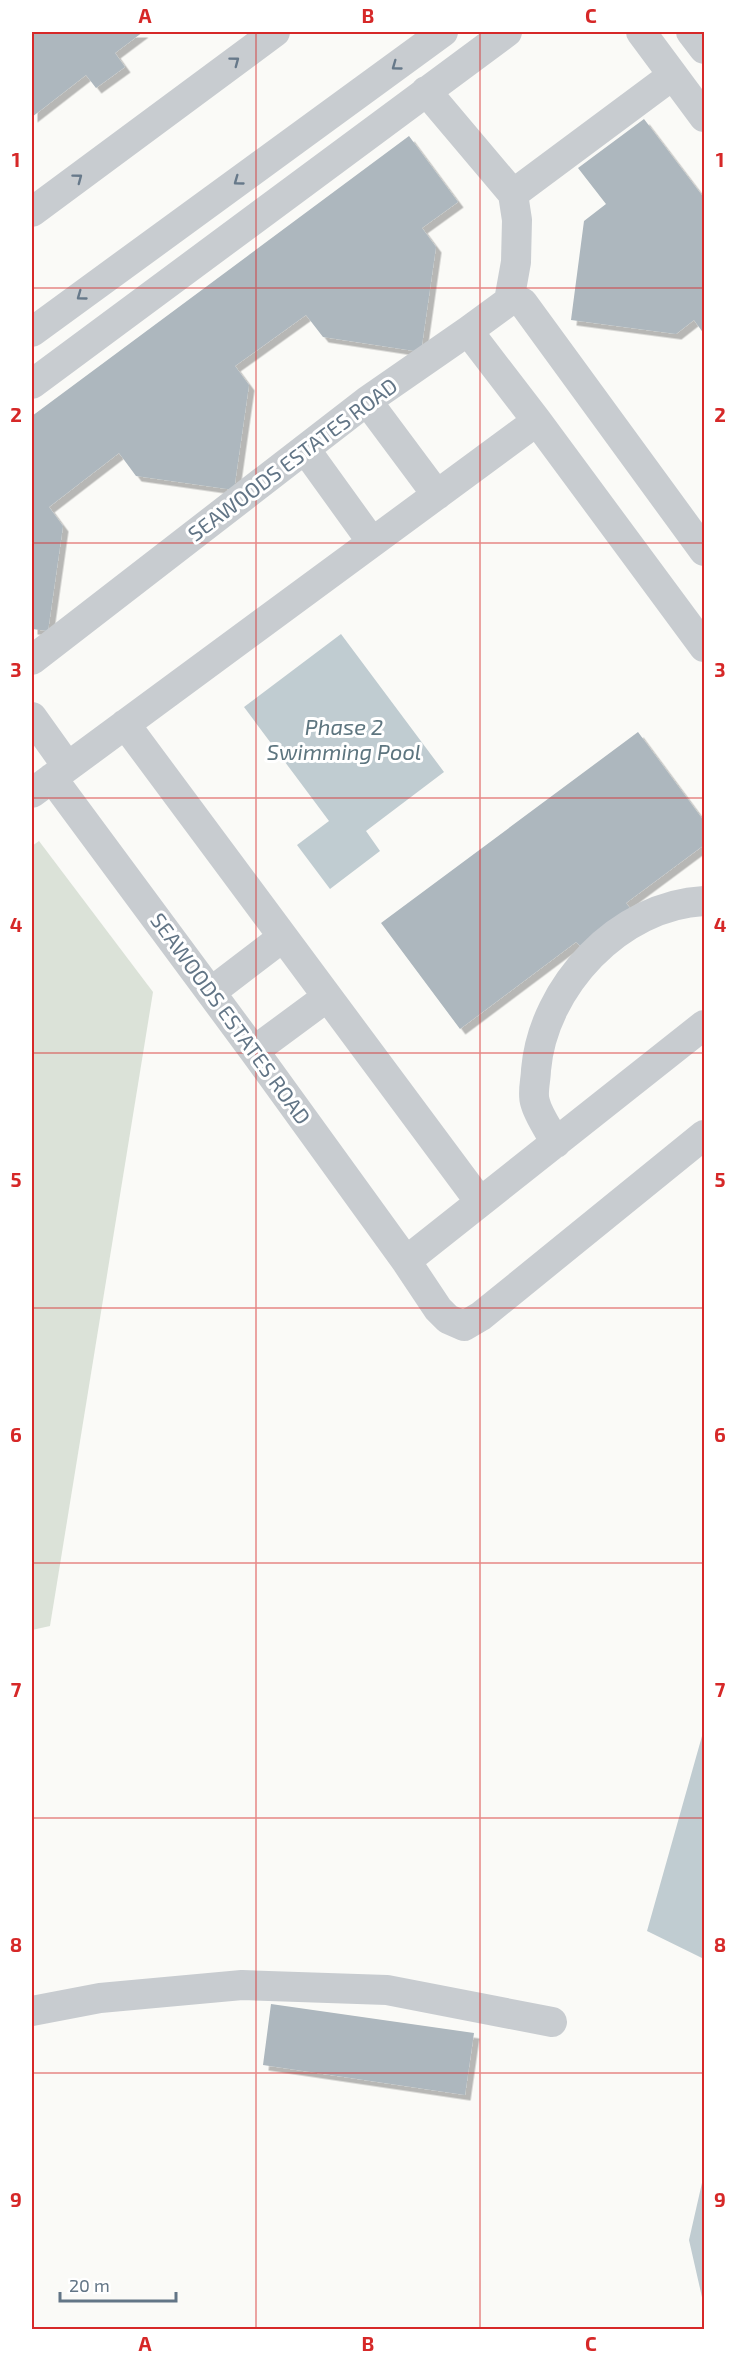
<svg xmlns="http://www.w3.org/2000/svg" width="736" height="2361" font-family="'Exo 2',sans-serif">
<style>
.green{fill:#dbe2d8}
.water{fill:#c0ccd1}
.building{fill:#adb7be;filter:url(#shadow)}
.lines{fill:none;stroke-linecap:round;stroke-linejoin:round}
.minor{stroke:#c8ccd0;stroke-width:30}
.oneway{stroke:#67798a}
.grid{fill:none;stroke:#d62828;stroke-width:1.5;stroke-opacity:0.55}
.labels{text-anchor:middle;stroke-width:6;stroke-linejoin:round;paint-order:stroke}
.street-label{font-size:21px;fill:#627586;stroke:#fff}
.water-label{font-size:22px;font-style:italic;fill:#5d757f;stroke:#fff}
.neatline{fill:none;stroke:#d62828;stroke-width:2}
.grid-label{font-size:20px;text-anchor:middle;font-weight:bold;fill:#d62828}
</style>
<defs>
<filter id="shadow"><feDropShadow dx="5.5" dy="5.5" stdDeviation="0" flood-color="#0004"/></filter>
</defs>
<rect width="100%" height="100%" fill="#fafaf7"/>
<path class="green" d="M39,841L153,992L50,1626L32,1630V846Z"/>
<path class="water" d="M341,634L444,772L366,831L380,851L330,889L297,845L329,821L244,707Z
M704,1729V1959L647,1931Z
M704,2174V2306L689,2240Z"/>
<path class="building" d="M32,32H143L115,53L125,67L96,88L86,75L32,117Z
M644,119L704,198V334L694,320L676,334L571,320L584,221L606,204L578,168Z
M409,136L458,202L422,228L436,247L421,352L323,337L306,315L235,366L249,385L234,490L136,476L119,453L49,507L63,526L48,631L32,629V416Z
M638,732L704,821V845L626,903L633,912L584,949L576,942L460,1029L381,923Z
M271,2004L474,2033L465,2095L263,2065Z"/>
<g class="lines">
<path class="minor" d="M641,32L704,117
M691,32L704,49
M426,91L513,194L517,220L516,262L509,301
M513,194L673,75
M32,212L275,32
M468,331L509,301L517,300L523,303L704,551
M32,332L443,32
M32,384L507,32
M367,401L437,495
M305,449L372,542
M32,660L367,401L468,331L537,421
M32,717L67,766
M125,724L480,1202
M52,778L254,1051L406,1261L438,1309L448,1319L464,1326L481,1316L704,1135
M32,793L537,421L704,647
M211,992L283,937
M254,1051L327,997
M556,1143C549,1130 538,1115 535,1102C532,1093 536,1079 536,1070C543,986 620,905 704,901
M406,1261L704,1025
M32,2011L100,1998L242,1985L387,1990L552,2022"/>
</g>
<defs><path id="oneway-chevron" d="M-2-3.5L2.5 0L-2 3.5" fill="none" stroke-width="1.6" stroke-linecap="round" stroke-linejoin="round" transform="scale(1.5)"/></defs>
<g class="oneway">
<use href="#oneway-chevron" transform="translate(235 61) rotate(-37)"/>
<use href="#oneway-chevron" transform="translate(396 66) rotate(144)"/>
<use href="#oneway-chevron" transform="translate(78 178) rotate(-37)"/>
<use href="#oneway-chevron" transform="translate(238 181) rotate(144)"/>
<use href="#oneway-chevron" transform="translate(81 296) rotate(144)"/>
</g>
<path class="grid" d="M256,32V2330M480,32V2330M32,288H704M32,543H704M32,798H704M32,1053H704M32,1308H704M32,1563H704M32,1818H704M32,2073H704"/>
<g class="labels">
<g class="street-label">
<text transform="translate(293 460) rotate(-37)" y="7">SEAWOODS ESTATES ROAD</text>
<text transform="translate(230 1019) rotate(54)" y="7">SEAWOODS ESTATES ROAD</text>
</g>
<g class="water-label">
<text x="344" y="735">Phase 2<tspan x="344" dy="25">Swimming Pool</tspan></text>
</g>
</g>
<rect width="736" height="2361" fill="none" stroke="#ffffff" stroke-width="66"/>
<path d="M60 2292v9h116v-9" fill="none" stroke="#627586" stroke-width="3"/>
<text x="69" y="2292" font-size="18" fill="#627586" stroke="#ffffff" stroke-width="4.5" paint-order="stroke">20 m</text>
<rect x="33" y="33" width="670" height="2295" class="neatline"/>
<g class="grid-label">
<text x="145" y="23">A</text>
<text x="368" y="23">B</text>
<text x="591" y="23">C</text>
<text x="16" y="167">1</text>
<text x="720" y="167">1</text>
<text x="16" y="422">2</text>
<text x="720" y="422">2</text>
<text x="16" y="677">3</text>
<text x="720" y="677">3</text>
<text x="16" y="932">4</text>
<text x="720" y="932">4</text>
<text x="16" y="1187">5</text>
<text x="720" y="1187">5</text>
<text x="16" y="1442">6</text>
<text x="720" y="1442">6</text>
<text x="16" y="1697">7</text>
<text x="720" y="1697">7</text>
<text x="16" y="1952">8</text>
<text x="720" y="1952">8</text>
<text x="16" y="2207">9</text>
<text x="720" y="2207">9</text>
<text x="145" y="2351">A</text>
<text x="368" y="2351">B</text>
<text x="591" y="2351">C</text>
</g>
</svg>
